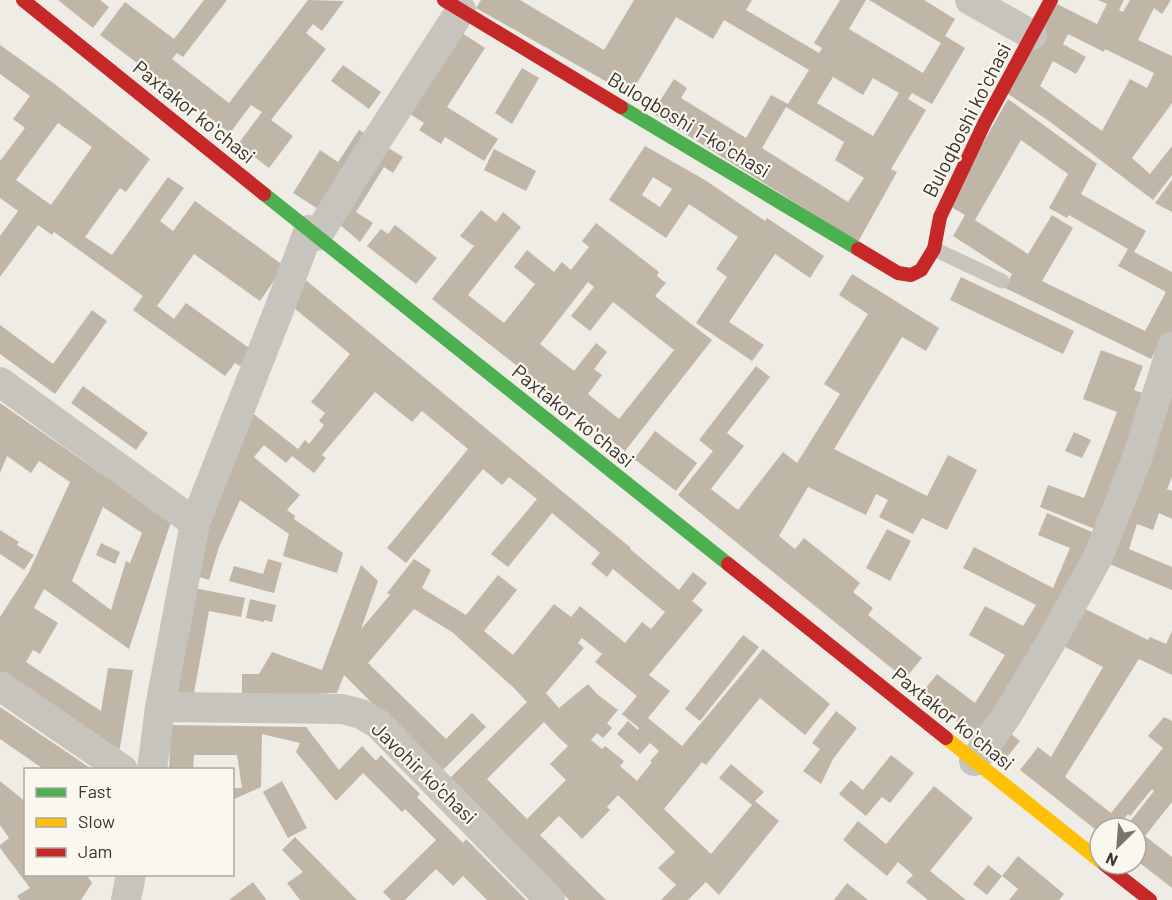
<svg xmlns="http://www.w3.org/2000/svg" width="1172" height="900" font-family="Barlow,sans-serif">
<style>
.building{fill:#c0b6a8;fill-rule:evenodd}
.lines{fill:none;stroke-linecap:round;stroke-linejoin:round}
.lane{stroke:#c7c4be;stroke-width:15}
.street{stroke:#c7c4be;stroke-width:30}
.fast{stroke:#4caf50;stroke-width:14}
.slow{stroke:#ffc107;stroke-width:14}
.jam{stroke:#c62828;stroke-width:14}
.labels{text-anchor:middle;stroke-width:4.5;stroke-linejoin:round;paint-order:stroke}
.street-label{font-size:20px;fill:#38332c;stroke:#f9f7ee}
</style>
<rect width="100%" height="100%" fill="#eeece4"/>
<path class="building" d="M58,0H100L109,7L93,28Z
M204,0H227L183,57L177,53L172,59L229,103L308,0L344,1L322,31L313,24L306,33L326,49L271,120L293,136L269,168L238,144L262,112L251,105L230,133L100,35L125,2L174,39Z
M481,0H520L604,50L634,0H752L746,10L819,53L822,48L814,43L840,0H866L849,29L923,73L941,43L869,0H924L955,19L945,36L965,48L932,104L912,93L908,99L926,110L891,169L897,172L858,242L652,113L674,79L687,88L681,98L746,138L771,95L788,104L809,70L724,20L713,39L676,17L630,95L476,8ZM833,77L863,95L873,78L899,93L873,136L817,103ZM786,107L844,142L835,160L864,178L848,202L762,148Z
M1098,0H1124L1119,10L1123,12L1130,0H1171L1162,14L1154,8L1138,40L1172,56V103L1132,158L1150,174L1172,146V175L1153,200L1049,121L1005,92L1057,4L1097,24L1107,4ZM1068,34L1104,52L1105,49L1154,73L1147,88L1130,79L1102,131L1040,86L1053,61L1076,74L1086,57L1063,44Z
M459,31L485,48L447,107L498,139L484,161L445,137L441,144L419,130L424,123L407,112Z
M0,45L56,85L150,159L126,192L120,188L85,237L112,255L168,177L184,188L160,221L173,231L195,201L284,266L260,301L194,254L157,306L174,319L186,303L252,350L240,366L235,363L225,376L133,310L143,296L54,232L52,235L38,225L0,277V236L18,211L0,198V161L25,128L13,119L30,96L0,74ZM58,123L92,147L51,205L16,180Z
M343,65L381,92L369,109L331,81Z
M522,68L539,78L512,124L495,113Z
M1008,99L1097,164L1081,194L1146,231L1134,252L1172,272V337L1165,333L1151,359L1005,288L1012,274L953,236L965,215L948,205ZM1021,140L1068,174L1049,208L1067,218L1069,215L1128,249L1118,266L1166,292L1145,331L1042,281L1073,228L1052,215L1028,254L975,220Z
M359,130L371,137L323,212L293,193L320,150L338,162Z
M379,142L403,157L393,173L384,167L356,212L373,223L360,242L332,218Z
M645,146L705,180L765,221L767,218L824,256L810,278L775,254L729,322L764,345L752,361L696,323L727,277L716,269L738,237L689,204L666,238L609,200ZM653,177L672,189L660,207L642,195Z
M494,149L536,171L526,191L484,170Z
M1172,180V212L1155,203Z
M481,210L496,222L503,212L521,227L468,295L504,323L535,284L514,267L527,250L554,272L562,262L571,270L589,247L582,241L596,223L659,272L657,276L666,283L655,296L712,340L625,451L432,299L474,246L460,236ZM588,282L594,287L571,316L590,331L613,302L674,350L619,419L588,394L602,375L594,369L607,352L596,343L574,371L540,344Z
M395,225L437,258L416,284L367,246L381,229L388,234Z
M852,274L939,328L926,351L902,337L834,449L927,496L948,455L977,470L947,530L922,518L913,534L879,517L888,500L876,494L866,515L808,487L779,536L795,549L804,538L860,583L853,592L873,608L868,615L922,658L905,679L678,495L713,451L699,440L756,366L770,377L727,433L744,446L711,489L738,510L783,452L797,463L840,394L824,384L868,314L839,295Z
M302,277L631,548L630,549L679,590L693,572L707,583L692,601L703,610L649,675L670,691L648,718L682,746L763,649L830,704L805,735L760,698L706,765L702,762L664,809L711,854L752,805L719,778L731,764L764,792L755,801L779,821L719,895L706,882L688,900H661L676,885L658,868L675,852L618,795L607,807L610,810L582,839L559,816L540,835L606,900H569L448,780L527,702L514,688L452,632L414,609L368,663L446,739L472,713L486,727L441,772L344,675L337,693L242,697V674H259L272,652L322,670L361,565L378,581L361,629L390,595L387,593L414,559L431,570L422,588L466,615L498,575L517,590L484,631L513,655L554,604L571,617L580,606L625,643L642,622L651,629L665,612L613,569L607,577L591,564L600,553L552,513L508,567L491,554L537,499L509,477L502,485L483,469L406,563L387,548L468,449L422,411L412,422L375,392L322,455L326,458L314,473L292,456L286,463L264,445L254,457L300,495L287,510L295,516L294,519L343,553L337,573L283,556L289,534L240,500L219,547L209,580L190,574L251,412L298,449L305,440L309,444L324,425L319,421L325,413L311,402L350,354L283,299ZM582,638L602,654L595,662L637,696L622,714L639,728L638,730L628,721L617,734L640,754L650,743L659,751L650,761L652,762L637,781L620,766L624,761L605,746L602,749L591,740L597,733L603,738L612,728L607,723L618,710L597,694L588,684L559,708L546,693L584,648L578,643ZM544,722L557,736L568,746L550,764L566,780L527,819L487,779Z
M961,277L1074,331L1063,354L950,300Z
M92,310L107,321L55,394L0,354V325L53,364Z
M1101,350L1143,366L1134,390L1151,396L1100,531L1040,507L1048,485L1084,498L1117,412L1083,399Z
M1172,377V477L1167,489L1172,491V519L1159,513L1153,530L1137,524L1129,549L1172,567V590L1107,563Z
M83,386L148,433L136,450L71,403Z
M0,403L171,522L129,649L44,589L34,608L58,623L40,654L33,650L26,662L101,711L108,668L133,670L119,753L0,675V617L29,572L70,482L39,461L31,473L7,456L0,473ZM103,507L142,533L130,563L126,561L111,610L72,581Z
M655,431L697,463L676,491L634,459Z
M1074,432L1091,440L1082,458L1065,451Z
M1047,513L1099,535L980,739L921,694L937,674L975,703L1005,655L969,635L985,606L1023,626L1036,605L963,568L974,547L1053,588L1070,548L1038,535Z
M887,529L911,541L890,581L866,568Z
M0,530L19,542L17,545L34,555L24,570L0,554Z
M101,543L120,552L115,564L96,555Z
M268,559L282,563L274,593L229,581L234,566L263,574Z
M189,587L245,598L241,617L209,611L193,698L169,693Z
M250,599L276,605L272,622L264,620V622L246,618Z
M1077,605L1148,640L1150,637L1166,644L1172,631V675L1139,659L1065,777L1111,813L1163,748L1148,736L1164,717L1172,721V802L1145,836L1172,857V888L1136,860V828H1125L1154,791L1152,789L1130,816L1128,814L1117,828H1100V833L1020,770L1038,747L1051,757L1103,667L1058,643Z
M743,635L759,647L700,721L685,709Z
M0,707L68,753L93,770H45L0,739Z
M836,711L857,728L833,759L821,784L803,771L820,749L812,743Z
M171,725L306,727L339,770L362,746L376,761L381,755L420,794L417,797L463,843L466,839L526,900H487L463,876L453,886L436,869L405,900H391L383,892L436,840L405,809L402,812L363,773L336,801L296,752L300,743L262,734L261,787L232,800V788H242L237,755H194L193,770H169Z
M1004,728L1020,741L1007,757L991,744Z
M891,755L914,773L890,803L882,797L866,816L839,794L851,780L863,790Z
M0,781L26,802V874H86L92,883L81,900H20L17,896L30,888L0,848V845L9,838L0,825Z
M282,781L307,828L288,838L263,792Z
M934,786L973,818L930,871L966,900H928L906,882L913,875L898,862L887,876L843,840L858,821L886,844Z
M295,837L357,900H300L287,883L303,872L282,850Z
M1018,856L1064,894L1059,900H1009L1018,889L1002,876Z
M988,865L1002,876L987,895L973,884Z
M253,882L266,899L265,900H229Z
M847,883L868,900H834Z"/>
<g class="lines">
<path class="lane" d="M934,249L1002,281"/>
<path class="street" d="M970,0L1032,35
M317,236L380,135L461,10
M0,382L195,523
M0,686L123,770
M160,707L342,709L361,714L378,724L550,900
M974,761L1006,717L1052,640L1099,555L1137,458L1172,347
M152,770L160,707L195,523L280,307L309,230
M126,900L131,874"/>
<path class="fast" d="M621,107L858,249
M264,194L728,564"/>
<path class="slow" d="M946,738L1100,861"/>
<path class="jam" d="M23,0L264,194
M444,0L621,107
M858,249L898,273L911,275L921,270L934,249L940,217L985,122L1051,0
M728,564L946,738
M1104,864L1150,900"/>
</g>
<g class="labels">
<g class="street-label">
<text transform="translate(194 112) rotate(39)" y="7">Paxtakor koʻchasi</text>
<text transform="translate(967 120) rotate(-63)" y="7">Buloqboshi koʻchasi</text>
<text transform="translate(689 125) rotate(31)" y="7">Buloqboshi 1-koʻchasi</text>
<text transform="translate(573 416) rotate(39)" y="7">Paxtakor koʻchasi</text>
<text transform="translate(953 719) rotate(39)" y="7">Paxtakor koʻchasi</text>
<text transform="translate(424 773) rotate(44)" y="7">Javohir ko'chasi</text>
</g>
</g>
<rect x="24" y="768" width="210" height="108" fill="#f9f7ee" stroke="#aca9a0" stroke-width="1.5"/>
<rect x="36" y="788" width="30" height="9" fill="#4caf50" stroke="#aca9a0" stroke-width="1.5"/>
<text x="78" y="798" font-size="18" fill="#38332c">Fast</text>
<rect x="36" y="818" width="30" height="9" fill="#ffc107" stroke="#aca9a0" stroke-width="1.5"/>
<text x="78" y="828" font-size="18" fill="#38332c">Slow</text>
<rect x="36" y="848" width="30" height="9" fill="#c62828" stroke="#aca9a0" stroke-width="1.5"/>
<text x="78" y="858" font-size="18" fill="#38332c">Jam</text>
<g transform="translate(1118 846) rotate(205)"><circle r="28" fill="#f9f7ee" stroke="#aca9a0" stroke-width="1.5"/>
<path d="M0-4.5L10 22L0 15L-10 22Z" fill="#78746c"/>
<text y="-9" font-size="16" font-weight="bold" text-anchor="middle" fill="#38332c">N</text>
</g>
</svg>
